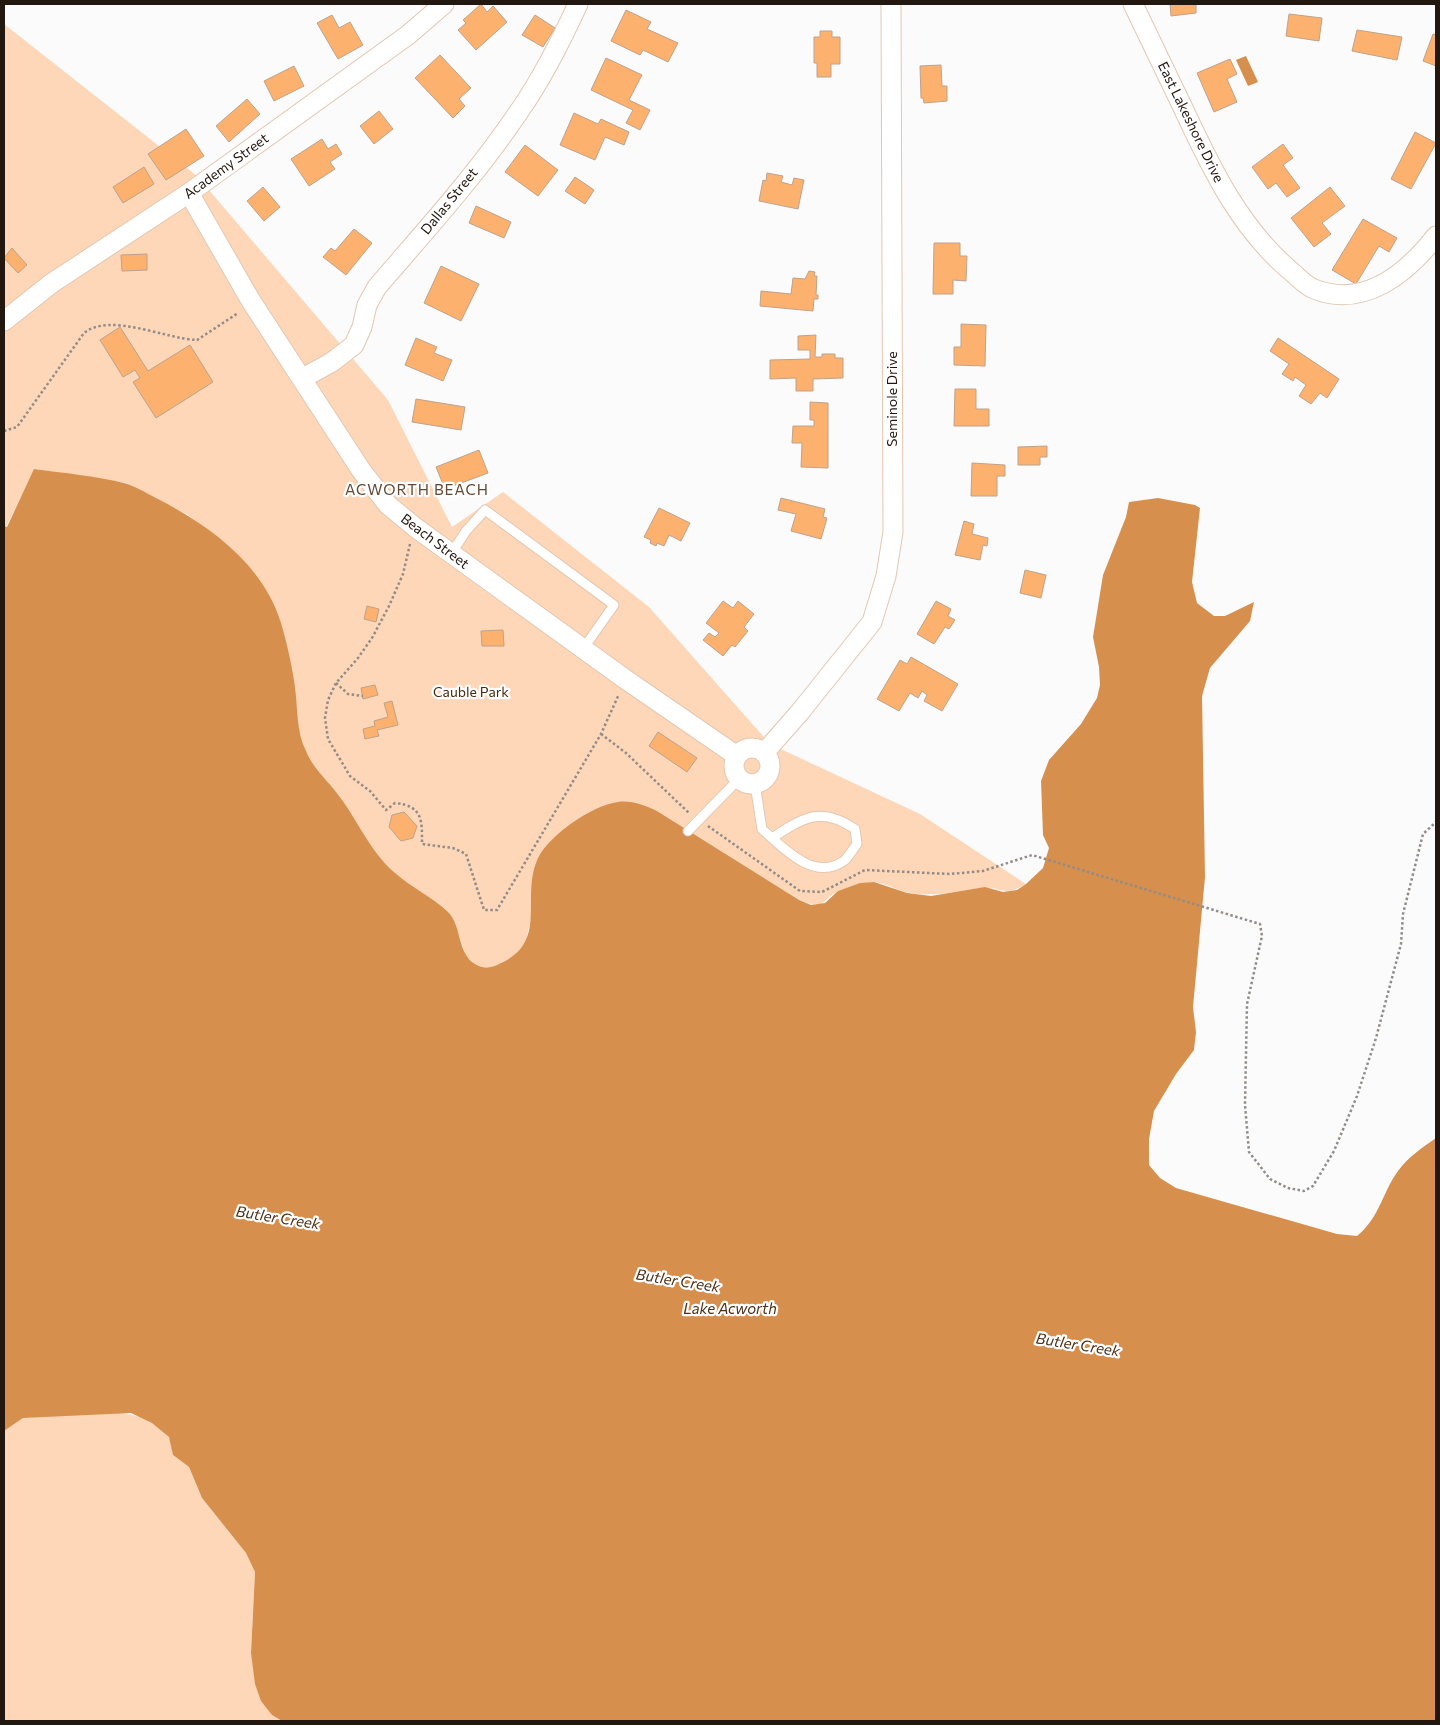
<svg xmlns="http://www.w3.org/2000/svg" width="1440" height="1725" font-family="Commissioner,sans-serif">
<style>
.green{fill:#fdd7b8}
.water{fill:#d78f4d}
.building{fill:#fdb16f;stroke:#bea28c}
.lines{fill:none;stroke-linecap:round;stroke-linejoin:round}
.service-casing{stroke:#e4c7b0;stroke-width:11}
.minor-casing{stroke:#e4c7b0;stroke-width:21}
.path{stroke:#918c88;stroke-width:2.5;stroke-dasharray:2.5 2.5;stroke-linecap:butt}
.service{stroke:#fff;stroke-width:9}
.minor{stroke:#fff;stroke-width:19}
.labels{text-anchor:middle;stroke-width:4.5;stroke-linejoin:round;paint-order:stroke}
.street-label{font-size:14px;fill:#231810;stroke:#fff}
.park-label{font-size:14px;fill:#492b0f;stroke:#fff}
.neighbourhood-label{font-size:15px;letter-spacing:1px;fill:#614935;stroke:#fff}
.water-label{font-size:15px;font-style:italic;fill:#4f3014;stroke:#fff}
</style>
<rect width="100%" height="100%" fill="#fbfbfb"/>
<path class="green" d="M4,24L197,176L388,400L452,527L503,492L649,607L770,744L920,814L1026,884C1002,898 1002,886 982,888C957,891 936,897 910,893C898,891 884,882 873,882C863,883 848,887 839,891C819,900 828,911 799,900L657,811L536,862L532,913L526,942L516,957L492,968L477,966L466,956L455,924L449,913L394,873L375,853L336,793L314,767L304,749L298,727L295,686L241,558L188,515L126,483L35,469L6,527L4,526Z
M107,1412C130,1413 153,1417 168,1436C171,1440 172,1450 173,1455L189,1467L202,1498L246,1553L255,1572L251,1653L272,1715L282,1721H4V1431L23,1418Z"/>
<path class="water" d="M1246,56L1258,82L1248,86L1236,60Z
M34,469C64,473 95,476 124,483C135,486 146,493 156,498C209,525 263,564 281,623C287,643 292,666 295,687C298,709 296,731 306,751C313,768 325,778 336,792C357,818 369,851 395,873C411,887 432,897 448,912C462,926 457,953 475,964C482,969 492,968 499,964C548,943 522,901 536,863C544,838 592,805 618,802C631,800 646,806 657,811L799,900L811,905L825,903L838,891L860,883L874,882L907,893L931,896L985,887L1003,892L1017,890L1026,884L1043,868L1049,848L1043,835L1041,781L1049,760L1081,724L1097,698L1100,685L1099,667L1093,637L1103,575L1126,517L1129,502L1158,498L1195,505L1200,508L1192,582L1197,603L1214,616H1225L1254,602L1250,621L1210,668L1202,696L1205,877L1193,1007L1196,1032L1194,1050L1176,1074L1154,1111L1149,1139V1165L1160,1178L1176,1188L1337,1234L1357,1236C1380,1217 1382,1193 1398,1171C1408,1157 1423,1147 1436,1138V1721H282L272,1715L261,1701L255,1684L251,1653L255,1572L246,1553L202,1498L189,1467L173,1455L169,1437L152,1423L131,1413L23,1418L4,1431V526L7,527Z"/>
<path class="building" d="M481,4L487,12L493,6L507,22L476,50L458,30L466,23L463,20Z
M1170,4H1196V13L1171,16Z
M626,10L651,22L647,29L678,43L668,62L643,50L640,55L611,41Z
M1289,14L1322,18L1319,41L1286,36Z
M332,15L339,28L350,22L363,45L338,59L317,23Z
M535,15L555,28L543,47L522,35Z
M1357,30L1402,37L1397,60L1352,51Z
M820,31H832V37H840V64H831V77H817V63H814V37H820Z
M1433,34L1436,35V66L1423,61Z
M440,55L471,88L459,99L465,106L453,118L415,78Z
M606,58L642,75L629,100L650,110L640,130L626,123L633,110L591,90Z
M1230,59L1237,74L1227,79L1237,102L1214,112L1197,73Z
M941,65L942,86H947V101L924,103L923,98H921L920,66Z
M294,66L304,86L274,101L264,81Z
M247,99L260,114L229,142L216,126Z
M379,111L393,129L374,144L360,126Z
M574,113L598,124L601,119L629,132L624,145L605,137L595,160L560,145Z
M186,129L204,156L166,180L148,154Z
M1415,132L1436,143L1411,189L1391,179Z
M322,139L328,149L336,144L342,154L330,162L335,169L309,186L291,159Z
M1283,144L1293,158L1283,165L1300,188L1287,197L1276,183L1268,189L1252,167Z
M525,145L558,170L538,196L505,172Z
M144,167L154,184L123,203L113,187Z
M767,173L783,176L781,182L792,185L794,178L804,180L798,209L759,201L763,180L766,181Z
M575,177L594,190L585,204L565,191Z
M263,187L280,207L264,221L247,201Z
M1330,187L1345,206L1322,223L1331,234L1314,247L1291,218Z
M476,206L511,222L504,238L469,223Z
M1363,219L1397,238L1389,252L1379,246L1356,284L1332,270Z
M354,229L372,243L346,275L323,257L331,248L335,251Z
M934,243H960V256H967L966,281L953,280V294H933Z
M12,248L27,265L18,273L4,258Z
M147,254V270L122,271L121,255Z
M441,266L479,284L461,321L424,303Z
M809,271L815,272L814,276H817L816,295H818V299H814L813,311L760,306L761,291L791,294L793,278L805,279Z
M961,324L986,325L985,366L954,365V347H961Z
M120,327L148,371L190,345L213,382L156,418L133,382L140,378L135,370L123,377L100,340Z
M816,335L815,357H822V354H835V358H843V378L813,379V391H796V378L770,379V360L810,359V350H798V336Z
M416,338L437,347L434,353L452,360L443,381L405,365Z
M1278,338L1339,379L1327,398L1320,393L1311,404L1299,396L1306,385L1295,377L1293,381L1282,374L1289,364L1270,351Z
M955,389H976V409H989V426H954Z
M416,399L465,407L461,430L412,422Z
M810,402L828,403V468L801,467L802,443H792L793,426H814V420H810Z
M1047,446V457H1040V465H1018V447Z
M479,450L488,473L445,489L436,467Z
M972,463L1005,465V476H997V496H971Z
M781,498L825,509L823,517L827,518L821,539L791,531L796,514L778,510Z
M659,508L690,523L681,541L669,535L664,546L657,543L656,546L650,543L651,540L644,537Z
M964,521L974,524L972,534L988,538L987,546L983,545L980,560L955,555Z
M1025,570L1046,575L1041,598L1020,593Z
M723,601L733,608L738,601L754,614L744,627L748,631L735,647L732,645L723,656L703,640L709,633L715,637L719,633L706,623Z
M936,601L951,609L948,616L955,620L949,629L945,627L934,644L917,634Z
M367,606L379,609L376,622L364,619Z
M503,630L504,646H482L481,631Z
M911,657L958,684L942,711L924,701L927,695L922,691L918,698L910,693L899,711L877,699L900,660L907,664Z
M375,685L378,695L363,699L361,688Z
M392,701L398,725L377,730L379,736L365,739L363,729L375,726L374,721L388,717L384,703Z
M658,732L697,758L687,772L649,746Z
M404,812L417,826L413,838L401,841L389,827L392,815Z"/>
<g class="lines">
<g class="service-casing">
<path id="service" d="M451,554L466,531L485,510L614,605L583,649
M755,784L762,829C783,848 815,883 845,860C849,856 853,849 857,844L855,829C821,806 804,817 772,838
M688,831L739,779"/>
</g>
<g class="minor-casing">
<path id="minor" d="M1133,4C1150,39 1167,75 1184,110C1212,170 1241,230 1293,273C1299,278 1306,286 1314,289C1364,309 1407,273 1436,236
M189,193L251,301L361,470L388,505L416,528L625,679L737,756
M4,321L52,283L189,193L408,35L444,4
M303,378L332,362L354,345L362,327L367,305L377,287C426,230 478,173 520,110C543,77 561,41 578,4
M734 766a18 18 0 1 1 36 0a18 18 0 1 1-36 0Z
M764,753L800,712L872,622L886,576L893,532L891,4"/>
</g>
<path class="path" d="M4,431L17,427L84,333C110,312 166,339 197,340L238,313
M410,544L403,574L389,606L372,638L358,658L336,683L328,700L325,718L328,739L350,776L370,791L386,810L395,803C423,806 422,820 422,844L453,848L466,854L484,910H497L601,734L619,694
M336,683L348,694L363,696
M601,734L626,753L689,813
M708,826L800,891L822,892L865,870L950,874L983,871L1032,855L1260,924L1262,936L1247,1004L1245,1105L1249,1152L1270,1179L1288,1188L1304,1191L1313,1186L1334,1151L1357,1096L1376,1038L1401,944L1403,914L1423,834L1436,822"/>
<use href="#service" class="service"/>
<use href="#minor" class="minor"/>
</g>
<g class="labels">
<g class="street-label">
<text transform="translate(1191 122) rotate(64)" y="5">East Lakeshore Drive</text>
<text transform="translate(226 166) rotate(-36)" y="5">Academy Street</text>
<text transform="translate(449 201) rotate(-51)" y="5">Dallas Street</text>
<text transform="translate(892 399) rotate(-90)" y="5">Seminole Drive</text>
<text transform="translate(435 541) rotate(37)" y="5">Beach Street</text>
</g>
<g class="park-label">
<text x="471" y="697">Cauble Park</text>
</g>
<g class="neighbourhood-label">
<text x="417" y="495">ACWORTH BEACH</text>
</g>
<g class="water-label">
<text transform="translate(278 1218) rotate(9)" y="5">Butler Creek</text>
<text transform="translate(678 1281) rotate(9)" y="5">Butler Creek</text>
<text x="730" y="1314">Lake Acworth</text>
<text transform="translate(1078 1345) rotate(9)" y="5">Butler Creek</text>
</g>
</g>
<rect width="1440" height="1725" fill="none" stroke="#231810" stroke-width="10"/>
</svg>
